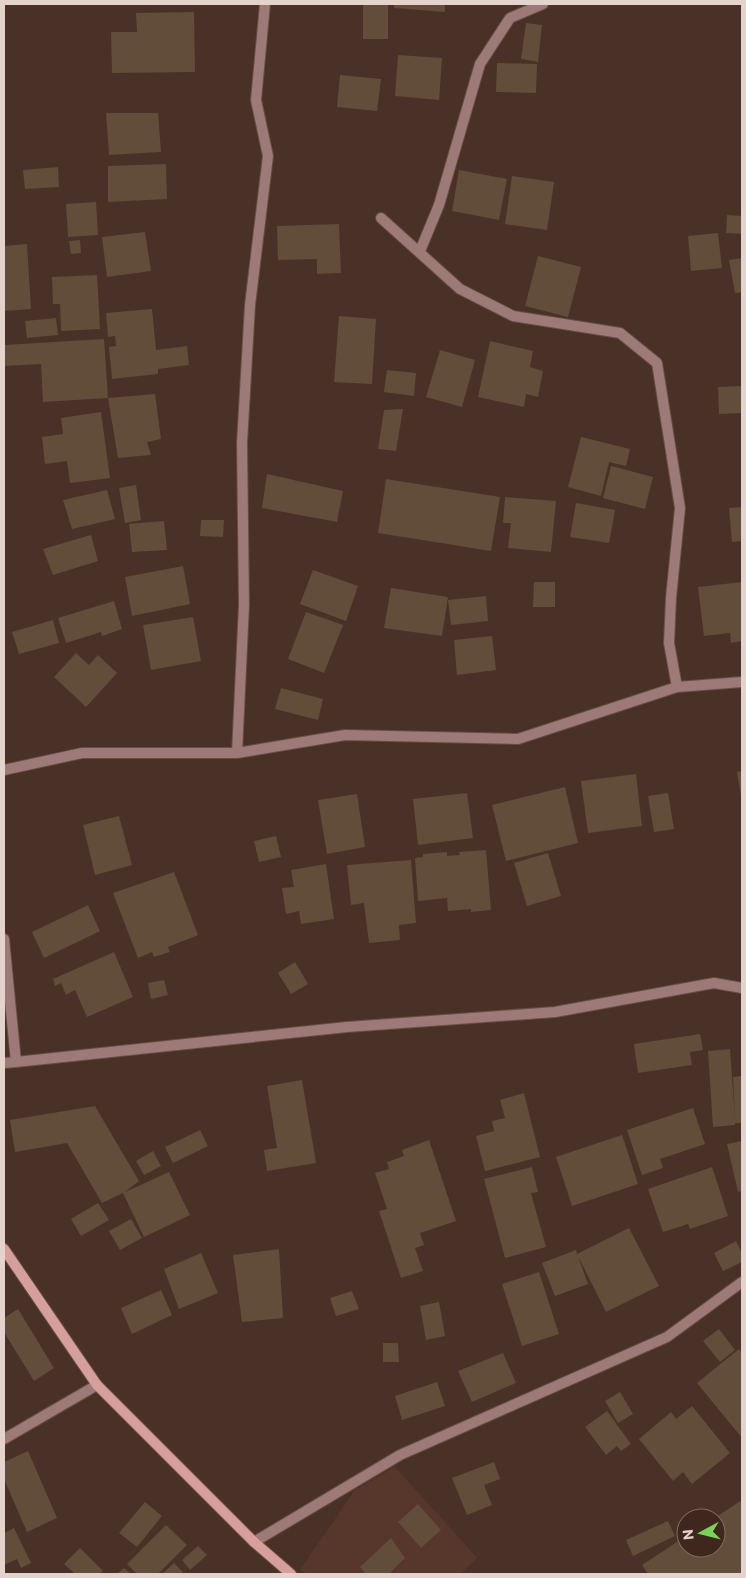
<svg xmlns="http://www.w3.org/2000/svg" width="746" height="1578" font-family="Commissioner,sans-serif">
<style>
.built{fill:#57372b}
.building{fill:#624c3a}
.lines{fill:none;stroke-linecap:round;stroke-linejoin:round}
.street-casing{stroke:#664e45;stroke-width:12}
.secondary-casing{stroke:#664e45;stroke-width:12}
.street{stroke:#9d7a78;stroke-width:10}
.secondary{stroke:#d69f9c;stroke-width:10}
</style>
<rect width="100%" height="100%" fill="#4a3127"/>
<path class="built" d="M395,1467L477,1558L461,1574H308L300,1570L355,1490Z"/>
<path class="building" d="M394,4H445V12L394,8Z
M363,5H388V39H363Z
M194,12L195,72L112,73L111,32H137L136,13Z
M526,23L542,25L538,62L521,59Z
M398,55L442,58L439,100L395,96Z
M497,63L537,64L536,93L496,92Z
M340,75L381,79L377,111L337,107Z
M106,113H158L161,152L109,155Z
M166,164L167,199L108,202V166Z
M58,167L59,187L25,189L23,170Z
M459,170L507,179L499,220L452,211Z
M512,176L554,182L547,230L505,224Z
M96,202L98,235L68,237L66,204Z
M727,215L742,216V234L726,233Z
M339,224L341,273L317,274V259L278,260L277,226Z
M145,232L151,271L107,277L102,237Z
M718,233L722,268L691,271L688,236Z
M80,240L81,253L71,254L69,241Z
M27,244L31,309L4,311V246Z
M538,256L581,267L568,317L525,306Z
M742,258V292L735,293L729,260Z
M97,275L100,329L61,331L60,304H53L52,277Z
M152,309L156,350L187,346L189,365L158,369V374L112,379L109,347L116,346L115,336L108,337L106,313Z
M339,316L376,319L372,384L334,382Z
M56,318L58,335L27,338L25,321Z
M104,339L108,398L155,394L161,439L147,442L151,455L118,458L108,398L43,402L41,364L4,366V345Z
M490,341L533,351L530,367L543,371L538,397L526,394L524,407L478,397Z
M440,350L475,360L462,407L426,397Z
M387,370L416,373L414,396L384,392Z
M742,386V413L719,414L718,387Z
M403,409L396,451L378,449L384,410Z
M101,412L110,478L70,483L67,461L45,464L42,437L63,434L61,418Z
M581,437L630,449L626,466L609,462L601,496L568,487Z
M611,466L653,477L645,509L603,498Z
M267,474L343,491L337,522L262,508Z
M386,479L500,497L491,551L378,533Z
M136,485L141,520L125,523L119,488Z
M107,490L115,519L72,529L63,500Z
M505,497L556,501L551,552L508,548L511,523H503Z
M576,503L615,510L609,543L570,537Z
M742,507V541L732,542L729,508Z
M201,520H224L223,537L200,536Z
M164,521L167,550L132,552L129,524Z
M91,535L98,561L53,575L43,549Z
M183,566L190,604L132,616L125,577Z
M313,570L358,586L346,621L300,604Z
M534,582H555V607H533Z
M742,582V641L731,643L730,633L704,636L698,587Z
M391,588L448,597L442,636L384,628Z
M486,596L488,621L451,625L448,600Z
M114,601L122,629L102,636L101,632L66,643L58,618Z
M306,612L343,625L324,673L288,659Z
M193,617L201,661L151,670L143,625Z
M53,620L59,643L19,654L12,632Z
M492,636L496,670L457,675L454,640Z
M76,653L89,665L98,655L117,673L86,707L54,677Z
M281,688L323,699L318,720L275,709Z
M742,771V796H741L737,772Z
M636,774L642,826L588,833L581,781Z
M565,787L578,843L506,861L492,805Z
M467,793L473,838L418,845L413,799Z
M668,793L674,829L654,832L648,796Z
M357,794L365,847L327,854L318,800Z
M119,816L132,865L95,875L83,825Z
M276,836L281,857L259,862L254,841Z
M486,850L491,910L471,912V909L448,911L447,898L418,901L415,858L423,857V854L447,852V856L460,855L459,852Z
M548,853L561,896L527,906L514,863Z
M411,860L416,923L399,925L400,940L369,943L364,903L351,905L347,865Z
M326,864L334,919L301,924L299,911L286,914L282,888L294,887L291,870Z
M174,872L198,935L168,947L170,952L154,957L152,952L138,958L113,893Z
M88,905L100,931L44,958L32,932Z
M114,952L133,997L87,1017L75,990L66,995L61,983L55,986L53,979Z
M295,962L308,984L291,994L278,973Z
M164,980L168,995L151,999L148,983Z
M700,1034L703,1050L690,1052L692,1065L638,1073L634,1044Z
M730,1049L735,1120L733,1077L742,1076V1123H735V1125L713,1127L708,1051Z
M302,1080L316,1163L267,1171L264,1150L277,1148L267,1086Z
M524,1093L540,1157L485,1171L476,1136L494,1131L492,1121L505,1118L500,1100Z
M95,1106L139,1181L125,1192L102,1203L67,1143L15,1152L10,1120Z
M693,1108L705,1144L660,1159L663,1168L642,1175L627,1130Z
M200,1130L208,1146L173,1163L165,1147Z
M622,1135L638,1184L572,1206L556,1157Z
M429,1140L456,1221L420,1233L424,1245L415,1248L423,1271L401,1278L379,1211L387,1209L375,1173L389,1169L387,1162L404,1156L402,1150Z
M742,1141V1191L738,1192L727,1144Z
M153,1151L161,1166L144,1175L136,1161Z
M532,1167L538,1192L531,1193L546,1247L505,1258L484,1179Z
M712,1167L728,1216L690,1229L688,1224L663,1232L648,1189Z
M169,1172L190,1215L144,1237L123,1193Z
M98,1203L109,1220L81,1236L71,1219Z
M131,1219L142,1238L120,1250L109,1231Z
M629,1228L659,1286L606,1312L578,1256L588,1284L555,1296L542,1263L576,1250L577,1254Z
M736,1241L742,1253V1262L723,1271L714,1253Z
M279,1249L283,1318L242,1322L233,1255Z
M201,1253L218,1293L179,1309L164,1269Z
M539,1272L559,1334L522,1346L502,1284Z
M161,1290L172,1315L132,1334L121,1308Z
M352,1291L359,1309L336,1316L330,1298Z
M439,1302L445,1336L426,1340L420,1306Z
M18,1309L54,1368L34,1381L4,1332V1318Z
M719,1329L735,1350L720,1362L703,1341Z
M383,1343H398L399,1362H383Z
M739,1349L742,1353V1438L697,1383Z
M503,1353L516,1383L472,1402L458,1371Z
M437,1382L445,1406L402,1420L395,1396Z
M620,1392L633,1414L618,1423L605,1401Z
M692,1406L730,1453L692,1484L683,1472L673,1481L639,1439L671,1412L676,1419Z
M607,1411L631,1444L621,1451L617,1446L606,1455L585,1427Z
M28,1451L57,1518L27,1532L4,1479V1462Z
M494,1462L500,1479L484,1485L492,1505L467,1515L452,1478Z
M742,1500V1574H648L642,1565L686,1536V1548H716V1517Z
M145,1502L162,1516L137,1547L119,1533Z
M418,1504L441,1530L421,1548L398,1522Z
M668,1521L675,1536L633,1556L626,1540Z
M166,1525L187,1545L158,1574H137L127,1564Z
M14,1528L31,1563L21,1568L17,1559L4,1565V1533Z
M391,1538L405,1558L389,1574H366L360,1567Z
M198,1546L207,1555L190,1570L182,1560Z
M80,1548L103,1571L99,1574H75L64,1564Z
M174,1563L183,1572L180,1574H162Z
M124,1568L131,1574H117Z"/>
<g class="lines">
<g class="street-casing">
<path id="street" d="M381,218L460,289L513,316L620,333L657,363L680,508L671,598L669,643L677,687
M420,251L439,205L480,64L510,18L543,4
M237,753L244,605L242,443L250,305L268,156L256,100L265,4
M4,770L82,753H237L345,735L518,739L677,687L742,682
M4,939L16,1062L4,1063
M16,1062L347,1027L555,1012L714,983L742,988
M4,1439L97,1385
M254,1542L400,1455L667,1337L742,1282"/>
</g>
<g class="secondary-casing">
<path id="secondary" d="M4,1249L97,1385L254,1542L291,1574"/>
</g>
<use href="#street" class="street"/>
<use href="#secondary" class="secondary"/>
</g>
<rect width="746" height="1578" fill="none" stroke="#e4d3cd" stroke-width="10"/>
<g transform="translate(701 1533) rotate(263)"><circle r="24" fill="#3f271d" stroke="#816c63"/>
<path d="M0-4L9 19L0 12L-9 19Z" fill="#7ad157"/>
<text y="-8" font-size="14" font-weight="bold" text-anchor="middle" fill="#e4d3cd">N</text>
</g>
</svg>
